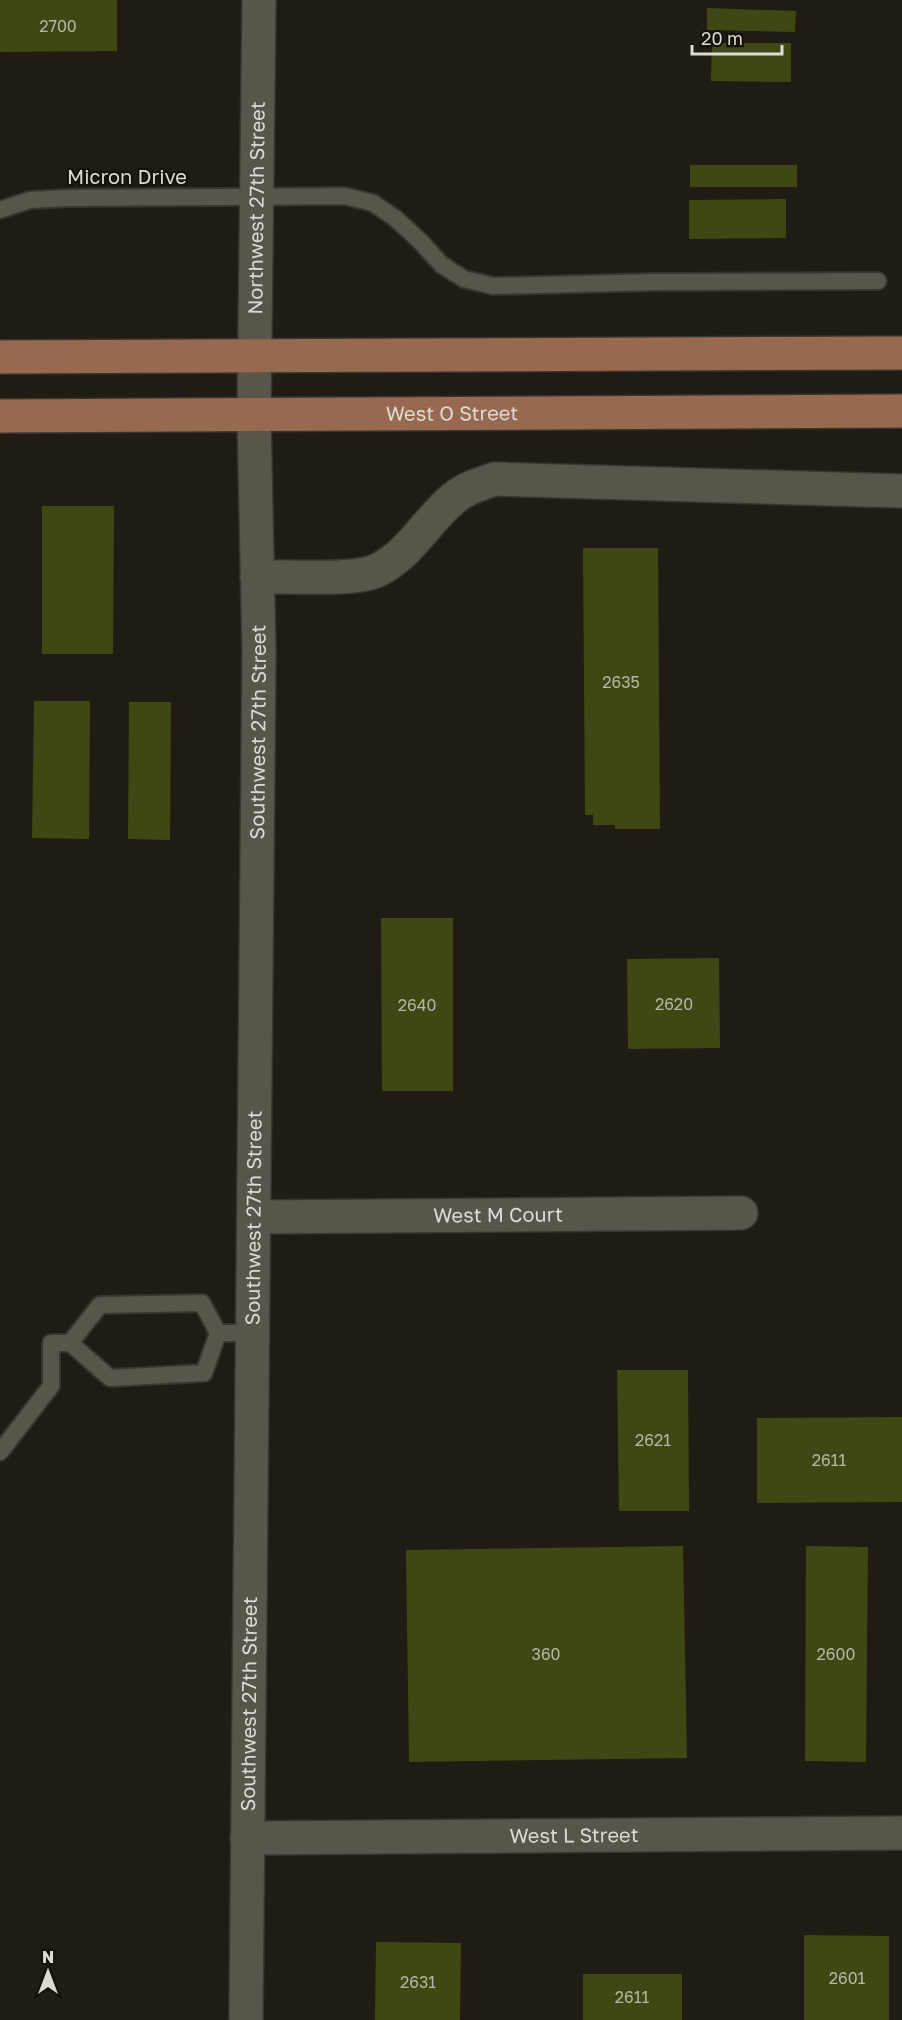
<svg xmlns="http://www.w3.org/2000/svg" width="902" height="2020" font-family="'Golos Text',sans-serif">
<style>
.building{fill:#3f4814}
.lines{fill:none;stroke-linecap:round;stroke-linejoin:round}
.lane-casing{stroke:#383530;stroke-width:20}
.street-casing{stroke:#383530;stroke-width:36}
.secondary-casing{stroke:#383530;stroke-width:36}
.primary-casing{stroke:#383530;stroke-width:36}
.lane{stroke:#5a554b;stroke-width:16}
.street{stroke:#5a554b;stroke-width:33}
.secondary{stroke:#5a554b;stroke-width:33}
.primary{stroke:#976a4f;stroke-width:33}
.labels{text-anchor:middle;stroke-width:4.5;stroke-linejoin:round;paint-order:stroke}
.number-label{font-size:16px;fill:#b6b6a4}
.street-label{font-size:20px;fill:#dddad4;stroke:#16120b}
</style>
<rect width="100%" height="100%" fill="#201c13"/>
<path class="building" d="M0,0H117V51L0,52Z
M707,8L796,11L795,32L707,30Z
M712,43H791V82L711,81Z
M690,165H797V187H690Z
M786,199V238L689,239V200Z
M42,506H114L113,654H42Z
M583,548H658L660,829H615V825H593V815H585Z
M34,701H90L89,839L32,838Z
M129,702H171L170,840L128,839Z
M381,918H453V1091H382Z
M719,958L720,1048L628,1049L627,959Z
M617,1370H688L689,1511H619Z
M902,1417V1502L757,1503V1418Z
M683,1546L687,1758L409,1762L406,1550Z
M806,1546L868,1547L866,1762L805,1761Z
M804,1935L889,1936V2020H804Z
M376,1942L461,1943L460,2020H375Z
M583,1974H682V2020H583Z"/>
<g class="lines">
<g class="lane-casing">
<path id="lane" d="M0,210L30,200L70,198L345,196L373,203L395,218L420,241L442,265L464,279L493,286L656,282L878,281
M202,1303L218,1333L204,1373L110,1378L70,1343L100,1305Z
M218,1333H251
M0,1452L51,1386V1343H70"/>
</g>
<g class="street-casing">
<g id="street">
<path d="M257,577C285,576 353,581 376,571C410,555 426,521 454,498C466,488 480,484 495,479L902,491"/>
<path id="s1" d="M254,1217L741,1213"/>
<path id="s2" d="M247,1838L902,1833"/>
<path id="s3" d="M246,2020L259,652L254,416"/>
</g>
</g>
<g class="secondary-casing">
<g id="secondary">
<path id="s4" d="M254,416L259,0"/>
</g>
</g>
<g class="primary-casing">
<g id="primary">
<path d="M0,357L902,353"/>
<path id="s5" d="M0,416L902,411"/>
</g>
</g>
<use href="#lane" class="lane"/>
<use href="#street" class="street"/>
<use href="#secondary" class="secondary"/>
<use href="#primary" class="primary"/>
</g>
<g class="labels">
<g class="number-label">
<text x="58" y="32">2700</text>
<text x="621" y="688">2635</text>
<text x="674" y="1010">2620</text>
<text x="417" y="1011">2640</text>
<text x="653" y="1446">2621</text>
<text x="829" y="1466">2611</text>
<text x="546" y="1660">360</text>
<text x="836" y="1660">2600</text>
<text x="847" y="1984">2601</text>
<text x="418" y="1988">2631</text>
<text x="632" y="2003">2611</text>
</g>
<g class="street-label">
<text x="127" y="184">Micron Drive</text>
<text dy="7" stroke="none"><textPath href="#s4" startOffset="208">Northwest 27th Street</textPath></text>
<text dy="7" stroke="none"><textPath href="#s5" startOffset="452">West O Street</textPath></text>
<text dy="7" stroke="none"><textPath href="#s3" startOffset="1288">Southwest 27th Street</textPath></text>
<text dy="7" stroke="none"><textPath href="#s1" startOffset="244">West M Court</textPath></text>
<text dy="7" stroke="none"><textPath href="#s3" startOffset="802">Southwest 27th Street</textPath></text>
<text dy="7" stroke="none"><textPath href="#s3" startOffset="316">Southwest 27th Street</textPath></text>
<text dy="7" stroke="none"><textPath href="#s2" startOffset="327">West L Street</textPath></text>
</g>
</g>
<g transform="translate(48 1972)" stroke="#16120b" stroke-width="4.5" paint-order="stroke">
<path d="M0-4.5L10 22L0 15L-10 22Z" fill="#dddad4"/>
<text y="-9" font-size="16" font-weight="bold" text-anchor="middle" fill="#dddad4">N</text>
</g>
<path d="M692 45v9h90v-9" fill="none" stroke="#dddad4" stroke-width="3"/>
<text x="701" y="45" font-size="18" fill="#dddad4" stroke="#16120b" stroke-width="4.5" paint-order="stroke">20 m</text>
</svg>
